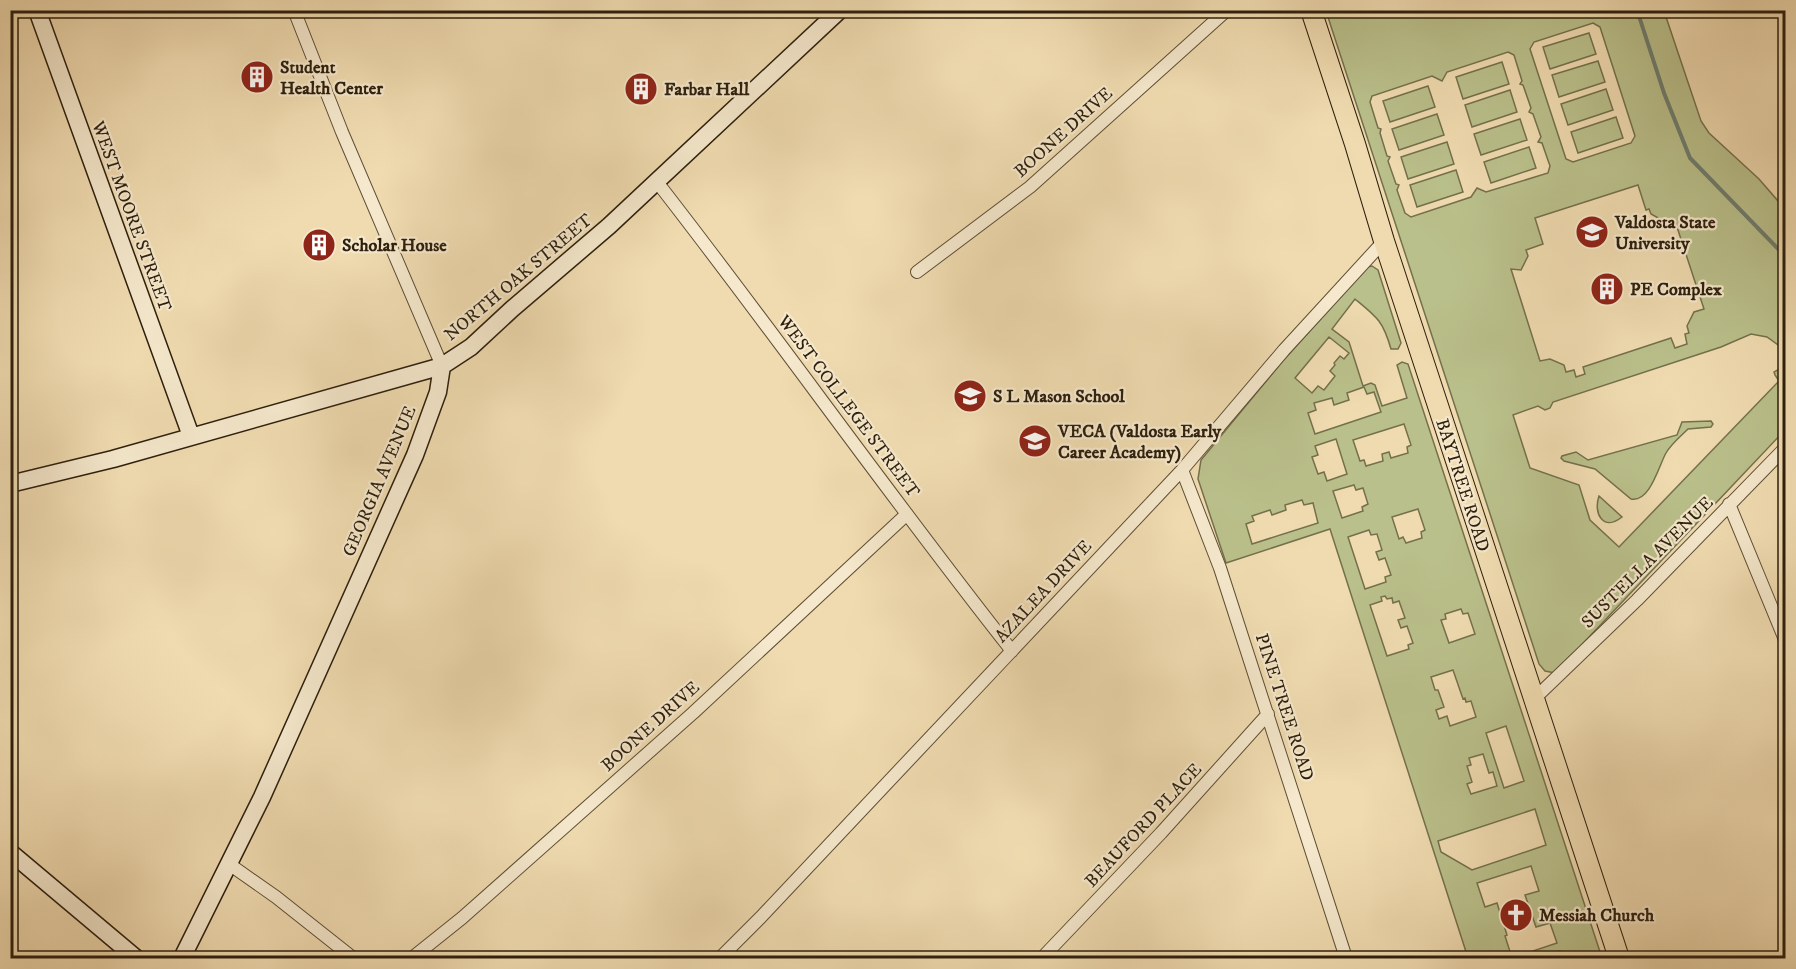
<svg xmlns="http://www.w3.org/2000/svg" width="1796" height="969" font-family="'IM FELL DW Pica',serif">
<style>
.green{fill:#bac08b;stroke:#74704c;stroke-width:1.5;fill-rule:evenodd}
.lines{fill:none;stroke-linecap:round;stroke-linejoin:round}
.stream{stroke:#6e7d6e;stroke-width:4}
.street-casing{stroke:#5e4e36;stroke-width:14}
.secondary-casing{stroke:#2d1f0d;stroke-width:19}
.primary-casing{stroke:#2d1f0d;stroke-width:22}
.street{stroke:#f5e8cc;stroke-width:12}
.secondary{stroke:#f5e8cc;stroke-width:16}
.primary{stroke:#f0dbb0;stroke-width:20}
.labels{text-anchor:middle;stroke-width:4.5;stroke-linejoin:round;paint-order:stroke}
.poi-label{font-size:18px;font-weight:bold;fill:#2d1f0d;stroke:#f5e8cc;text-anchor:start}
.street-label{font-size:18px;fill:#2d1f0d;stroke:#f5e8cc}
</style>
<rect width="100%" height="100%" fill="#f0dbb0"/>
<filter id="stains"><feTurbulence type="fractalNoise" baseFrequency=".00333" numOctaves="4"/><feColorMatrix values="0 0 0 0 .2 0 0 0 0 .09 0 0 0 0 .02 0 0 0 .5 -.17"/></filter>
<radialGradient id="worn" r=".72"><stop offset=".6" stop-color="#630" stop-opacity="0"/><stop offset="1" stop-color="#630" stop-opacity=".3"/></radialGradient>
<path class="green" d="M1326,11H1664L1701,121L1709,133L1759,179L1785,209V350L1767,337L1751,334L1721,347L1553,402L1550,408L1545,410L1538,406L1513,415L1530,468L1579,485L1590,520L1619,547L1779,381L1775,375L1774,372L1781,368L1785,370V430L1555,673L1545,671L1539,664ZM1593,23L1600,27L1635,136L1631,143L1573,162L1566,159L1530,49L1534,42ZM1508,52L1514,55L1522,81L1520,84L1523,85L1531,108L1529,112L1533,114L1541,137L1538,142L1542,143L1550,166L1548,173L1486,192L1477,188L1471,197L1411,217L1405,213L1397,190L1399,185L1396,184L1388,161L1390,157L1387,156L1380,133L1381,129L1378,128L1370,102L1372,96L1432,76L1442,81L1447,72ZM1638,185L1646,210L1649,209L1651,214L1667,223L1675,221L1704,309L1694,312L1687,326L1689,333L1685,334L1687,344L1675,348L1671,338L1583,367L1585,374L1576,377L1574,370L1566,372L1564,365L1550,359L1540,361L1511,269L1521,270L1528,256L1526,250L1543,244L1535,218Z
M1589,33L1596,54L1550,69L1543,47Z
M1598,61L1605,82L1559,97L1552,75Z
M1502,62L1509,84L1463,99L1456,77Z
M1428,86L1435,107L1390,122L1383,101Z
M1606,89L1613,110L1568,125L1561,104Z
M1510,90L1517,112L1472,127L1465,105Z
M1437,114L1444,135L1399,150L1392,129Z
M1616,117L1623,138L1578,153L1571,132Z
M1520,119L1527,140L1481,155L1474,134Z
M1447,142L1454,164L1408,179L1401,157Z
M1529,147L1536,168L1491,183L1484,162Z
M1456,170L1463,192L1417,207L1410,185Z
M1372,266L1378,270L1401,343L1398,349H1391C1383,321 1377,317 1355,299L1332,329L1349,342L1363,386L1371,383L1375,385L1382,406L1407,398L1397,365L1402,362L1408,364L1602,958H1562L1560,951L1534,958H1468L1330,529L1226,563L1198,479L1201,460L1282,362L1367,267ZM1329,337L1349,353L1344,359L1340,356L1334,363L1335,365L1330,371L1335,376L1324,390L1318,386L1312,393L1295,378ZM1364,387L1367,394L1374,392L1381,412L1315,434L1308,413L1316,410L1314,403L1332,398L1334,405L1349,400L1347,393ZM1404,424L1411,445L1407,447L1408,453L1391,458L1389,452L1382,454L1383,461L1366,466L1364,460L1360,461L1353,440ZM1336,439L1347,474L1327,481L1324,472L1318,474L1312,457L1318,455L1315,446ZM1354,485L1356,490L1363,488L1368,504L1362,507L1363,511L1342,518L1333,491ZM1302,500L1304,505L1313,503L1318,523L1252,544L1246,524L1254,521L1252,516L1270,510L1272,515L1286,510L1285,505ZM1418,509L1425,530L1421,532L1422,538L1406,543L1403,537L1399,539L1392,517ZM1369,530L1371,535L1377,534L1382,550L1376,552L1379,560L1385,558L1391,575L1385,577L1386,582L1365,589L1348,537ZM1385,596L1387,599L1392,598L1393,603L1399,601L1405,618L1398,620L1401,628L1407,626L1413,643L1408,645L1409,649L1387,656L1370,605L1382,601L1381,597ZM1461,609L1463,614L1468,613L1475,634L1449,643L1441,620L1446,619L1445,614ZM1453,670L1463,699L1465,698L1466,702L1471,701L1476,717L1450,726L1447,716L1439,719L1436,710L1444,707L1438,690H1435L1431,677ZM1506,726L1524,781L1504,788L1486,733ZM1483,754L1489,773L1493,772L1497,786L1471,794L1467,784L1472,782L1467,766L1471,765L1469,758ZM1535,809L1546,845L1472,870L1441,852L1438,841ZM1531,866L1539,891L1525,895L1536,927L1550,923L1557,943L1512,958L1505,936L1507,935L1497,903L1485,907L1477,883Z
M1711,421L1713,424L1711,427L1688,429C1681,436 1671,444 1666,453C1659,465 1650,503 1631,499L1595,469L1564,461L1561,458L1562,456L1576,452L1588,460L1677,435L1682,422Z
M1599,496L1622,517C1603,532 1593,513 1599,496Z"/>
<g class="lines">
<path class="stream" d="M1637,10L1664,93L1690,158L1786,257"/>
<g class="street-casing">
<path id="street" d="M294,10L342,132L442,366
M657,182C778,337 890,497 1012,651
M917,272L1030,187L1227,10
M1182,470L1220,568L1346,958
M1729,504L1786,642
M1533,700L1637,600L1786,447
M229,864L276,897L353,958
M412,958L462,918L693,713L907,514
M720,958L761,917L1182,470L1284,350L1384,241
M1042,958L1161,833L1268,714"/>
</g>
<g class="secondary-casing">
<path id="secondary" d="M37,10L191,436
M10,484L113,459L442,366L471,347L512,309L609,226L840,10
M10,852L136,958
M182,958L262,797L415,455L438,392L442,366"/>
</g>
<g class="primary-casing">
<path id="primary" d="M1311,10L1355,144L1384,241L1619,958"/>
</g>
<use href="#street" class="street"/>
<use href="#secondary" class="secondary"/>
<use href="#primary" class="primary"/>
</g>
<defs>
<g id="building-disc" transform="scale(1.725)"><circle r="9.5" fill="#8f2418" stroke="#f5e8cc"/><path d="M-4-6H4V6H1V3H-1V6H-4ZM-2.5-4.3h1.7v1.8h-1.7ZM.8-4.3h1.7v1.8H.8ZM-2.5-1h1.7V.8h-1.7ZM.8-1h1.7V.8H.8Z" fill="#fff"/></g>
<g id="university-disc" transform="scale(1.725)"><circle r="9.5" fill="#8f2418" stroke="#f5e8cc"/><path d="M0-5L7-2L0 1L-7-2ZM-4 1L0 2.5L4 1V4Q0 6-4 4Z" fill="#fff"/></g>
<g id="school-disc" transform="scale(1.725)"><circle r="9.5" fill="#8f2418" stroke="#f5e8cc"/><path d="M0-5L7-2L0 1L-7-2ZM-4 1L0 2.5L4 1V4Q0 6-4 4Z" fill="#fff"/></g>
<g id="church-disc" transform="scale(1.725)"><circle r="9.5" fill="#8f2418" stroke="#f5e8cc"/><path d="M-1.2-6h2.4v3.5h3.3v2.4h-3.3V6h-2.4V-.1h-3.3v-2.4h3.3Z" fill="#fff"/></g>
</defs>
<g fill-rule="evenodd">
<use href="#building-disc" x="257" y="77"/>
<use href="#building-disc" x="641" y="89"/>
<use href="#university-disc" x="1592" y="232"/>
<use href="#building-disc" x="319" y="245"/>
<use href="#building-disc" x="1607" y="289"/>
<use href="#school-disc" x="970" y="396"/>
<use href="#school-disc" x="1035" y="441"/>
<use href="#church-disc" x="1516" y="915"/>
</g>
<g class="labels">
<g class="poi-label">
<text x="280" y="73">Student<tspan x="280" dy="21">Health Center</tspan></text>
<text x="664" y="95">Farbar Hall</text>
<text x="1615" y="228">Valdosta State<tspan x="1615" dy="21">University</tspan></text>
<text x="342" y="251">Scholar House</text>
<text x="1630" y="295">PE Complex</text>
<text x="993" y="402">S L Mason School</text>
<text x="1058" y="437">VECA (Valdosta Early<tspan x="1058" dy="21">Career Academy)</tspan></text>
<text x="1539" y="921">Messiah Church</text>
</g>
<g class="street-label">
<text transform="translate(1063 132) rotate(-42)" y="6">BOONE DRIVE</text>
<text transform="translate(132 216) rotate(70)" y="6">WEST MOORE STREET</text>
<text transform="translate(518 277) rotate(-40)" y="6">NORTH OAK STREET</text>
<text transform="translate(849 406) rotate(53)" y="6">WEST COLLEGE STREET</text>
<text transform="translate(379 481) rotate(-67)" y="6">GEORGIA AVENUE</text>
<text transform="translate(1463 485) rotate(72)" y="6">BAYTREE ROAD</text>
<text transform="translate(1647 562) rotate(-45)" y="6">SUSTELLA AVENUE</text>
<text transform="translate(1043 591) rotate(-47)" y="6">AZALEA DRIVE</text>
<text transform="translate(1285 707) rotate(72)" y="6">PINE TREE ROAD</text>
<text transform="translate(650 726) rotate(-42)" y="6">BOONE DRIVE</text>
<text transform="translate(1143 825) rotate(-47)" y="6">BEAUFORD PLACE</text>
</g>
</g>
<rect width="1796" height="969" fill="none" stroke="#f0dbb0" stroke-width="36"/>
<rect x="12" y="12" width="1772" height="945" fill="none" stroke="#2d1f0d" stroke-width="3"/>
<rect x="18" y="18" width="1760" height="933" fill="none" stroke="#2d1f0d" stroke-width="1.5"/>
<rect width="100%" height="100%" filter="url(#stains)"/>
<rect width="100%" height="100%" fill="url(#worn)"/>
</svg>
